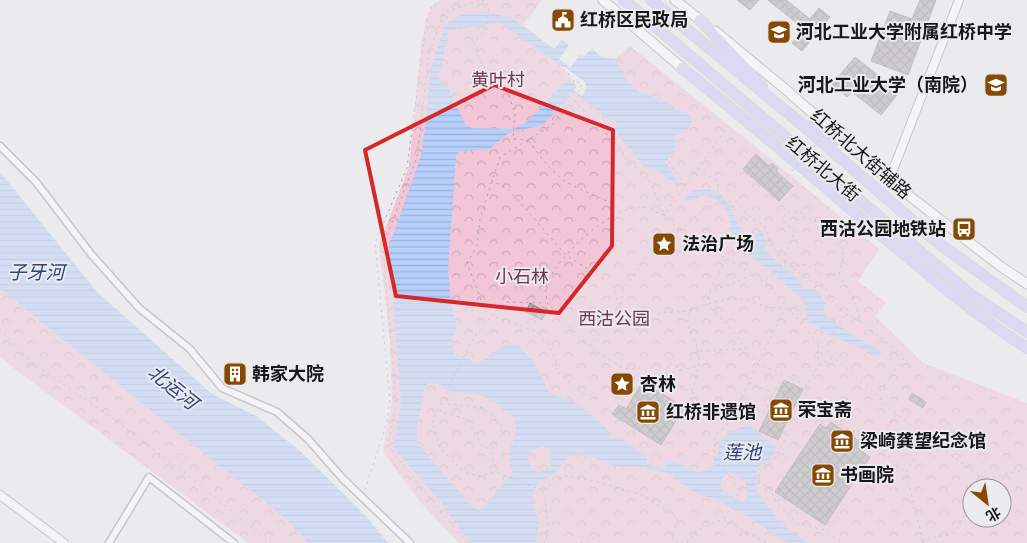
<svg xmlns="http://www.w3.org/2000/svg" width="1027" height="543" font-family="'Titillium Web','Noto Sans SC',sans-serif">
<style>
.forest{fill:url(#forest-crowns);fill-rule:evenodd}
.water{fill:url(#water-rules);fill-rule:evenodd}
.pier{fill:#ebeaed}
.building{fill:url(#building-cross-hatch);stroke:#8f8c8f}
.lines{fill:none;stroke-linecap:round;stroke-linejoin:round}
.minor-casing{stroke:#9b9a9d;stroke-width:9}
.tertiary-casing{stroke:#9b9a9d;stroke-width:10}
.secondary-casing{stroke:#9b9a9d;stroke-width:11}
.primary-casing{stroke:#c7c7c8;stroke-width:12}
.path{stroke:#aaa9ab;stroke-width:1;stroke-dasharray:2.5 4;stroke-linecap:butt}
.minor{stroke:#fff;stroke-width:6}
.tertiary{stroke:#fff;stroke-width:8}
.secondary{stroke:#fff;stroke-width:9}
.primary{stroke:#c8c7f8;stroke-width:10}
.path-bridge{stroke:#aaa9ab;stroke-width:1;stroke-dasharray:2.5 4;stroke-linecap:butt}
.marked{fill:none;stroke:#d62828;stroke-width:4;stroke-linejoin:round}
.labels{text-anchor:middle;stroke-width:4;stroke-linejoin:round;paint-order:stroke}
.poi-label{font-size:18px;font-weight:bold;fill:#171618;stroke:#ebeaed;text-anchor:start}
.park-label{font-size:18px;fill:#733452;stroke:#ebeaed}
.street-label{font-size:18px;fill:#171618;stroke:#ebeaed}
.water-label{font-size:19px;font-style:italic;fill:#2b467c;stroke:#ebeaed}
</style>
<defs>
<pattern id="forest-crowns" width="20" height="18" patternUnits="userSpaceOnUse" patternTransform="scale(1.25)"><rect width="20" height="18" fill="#f2c6d7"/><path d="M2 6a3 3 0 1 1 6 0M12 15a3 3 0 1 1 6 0" fill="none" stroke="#cfa9b8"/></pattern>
<pattern id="water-rules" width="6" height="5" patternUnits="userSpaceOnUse" patternTransform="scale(1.25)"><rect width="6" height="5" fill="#b7cffa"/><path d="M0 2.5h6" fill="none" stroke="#9db1d6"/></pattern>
<pattern id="building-cross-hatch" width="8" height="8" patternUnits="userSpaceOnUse" patternTransform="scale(1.25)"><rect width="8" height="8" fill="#aca9ac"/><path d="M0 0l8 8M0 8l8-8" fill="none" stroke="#8b898b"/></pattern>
</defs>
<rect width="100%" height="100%" fill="#ebeaed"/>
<path class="forest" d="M440,0H542L523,25L554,49L562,40L569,45L559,59L570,68L580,55L584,56L592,48L601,57L614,60L630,46L776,163L879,249L858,281L886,303L875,316L923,363L1027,403V543H459L421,503L383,452L392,401L390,340L379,245L409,167L421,45L427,17L432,6ZM972,488H1002V518H972Z
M0,289L288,520L308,543H248L16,370L0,356Z"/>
<path class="water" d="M486,12L512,18L554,49L562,40L569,45L559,59L570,68L580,55L584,57L592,48L601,57L617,59L620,68L625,73L624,77L640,93L649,94L659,99V103L667,100L671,109L684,111L692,118C692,130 684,132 675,135L676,145L666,163L679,183L677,186L658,170L646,169L614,130L618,125L613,118L607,119L576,93L570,94L567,101L542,125L509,133L490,149L459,152L456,156L448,269L451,302L457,326L451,344L455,354L469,358L474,364C491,361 498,342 517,344L532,359L550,394L574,402L603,424L612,439L619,437L647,457V463L651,466L664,468L667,461C690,461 690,482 713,466L714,459L718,455C717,435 735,431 749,424L758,433L776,446C776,460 766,461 757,468V492L782,524L807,543H788L743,514L713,499L700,495L664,472L635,466H613L581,452L567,457L557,471L536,485L532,499L539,524L536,543H470L439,500L398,453L394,446L401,402L389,247L422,153L432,64L445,25L456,17L470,13ZM500,22L573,74L528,121L515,129L467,128L447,86L439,79L448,31ZM430,382L442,385L452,394C476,387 500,403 516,420C519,440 502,450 513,471L488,503L480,510L472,507L417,443V427L425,386ZM541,446L550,449L552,456L550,468L538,473L530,466L527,458L530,452ZM729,472L746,482L748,495L744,502L721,490V480Z
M0,172L97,292L212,394L256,416L299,450L365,515L388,543H308L287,520L0,289Z
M709,189C733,199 731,217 745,235L753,237L762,230L766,245L765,249C777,265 794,271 804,289L808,288L820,292L826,304L823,313L846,331L882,352L878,356L826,333L808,320L803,300L739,245L730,230L729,215L716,198L702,195L689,202L683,201L692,191Z"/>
<path class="pier" d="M563,66L585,82L587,88L582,96L574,90L577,86L567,78L570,74L561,68Z"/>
<path class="building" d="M737,0H759L750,10Z
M768,0H786L810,19L819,8L830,17L802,51L792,43L804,29Z
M920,0H936L908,75L871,61L890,11L912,19Z
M855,57L884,80L881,83L897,95L881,115L852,92L847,97L832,84Z
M756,154L769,166L772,163L778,169L776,171L793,186L779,201L743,169Z
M530,303L546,312L542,320L526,312Z
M243,369V378H228V370Z
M784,380L803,389L778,440L759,431Z
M643,381L684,408L661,445L612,414L619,405L626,409Z
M912,393L926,402L923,408L909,399Z
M831,422L865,445L861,451L870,457L825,525L775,492L820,424L826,428Z"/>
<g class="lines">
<g class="minor-casing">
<path id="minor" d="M0,146L36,182L91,254L139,308L190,349L222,388L277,412L308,439L343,479L410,543
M109,543L149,477L234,543"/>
</g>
<g class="tertiary-casing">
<path id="tertiary" d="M889,180L959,0
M0,495L64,543"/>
</g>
<g class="secondary-casing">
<path id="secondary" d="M603,0L682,68
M675,0L704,23
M715,31L784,88L889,180L1000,266L1027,284"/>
</g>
<g class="primary-casing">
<path id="primary" d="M624,0L969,293L1027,332
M651,0L799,122L937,242L1027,307
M700,20L762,86
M682,68C745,119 807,171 868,224C920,267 970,312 1027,348
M809,126L852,146"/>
</g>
<path class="path" d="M482,0L484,4L489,5L487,28L474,43C479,61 491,84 508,93L515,114L513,139L528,140
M558,65L569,74L567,77L577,85L579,83
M573,82L575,79L582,85L578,90L581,93L575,101L578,105
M829,116L837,121
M729,125L664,215L680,231L765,282L821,346L877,395L890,409L983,479
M528,140L500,157L480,218L477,246L467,263L485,310L492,316L535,331L548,344L556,360L557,371L581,393L600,398
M675,150L669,163L685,185
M698,169L718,182V201
M491,180L508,189L565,254L613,286L620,308L635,330L661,313L689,311
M622,212C608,198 585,193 568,183C551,173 539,154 528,140L552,125L560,115L579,106L602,127L610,139L619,147L628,162L642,172L651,184L664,214
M664,215C657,213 648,207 641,207C611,206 554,259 546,287C545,291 547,298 547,303L590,347L624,369L639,368L692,392L728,424
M680,231C699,213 707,202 735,201L751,218L764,225L771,244L785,262
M785,262L788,249L795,231L783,221L784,216L791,211L801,212L805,219H815L818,230L831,238L843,249V259L839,274
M794,268L806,279L820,283L827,290L834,303L846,314L861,322
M753,275L710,292L706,303L727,324L757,363L807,385L818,366L833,357
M766,281L785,263L794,267L805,264L822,274H839L853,298L861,322L905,357L877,395
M710,291L726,259
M0,329L30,361L108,415L190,477L271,543
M832,334L845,314
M818,344V365
M590,346L620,308L623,289L646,257
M700,351L746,349
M666,374L681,370
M662,379L666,374L669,362L682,370L698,366
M749,382L773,393
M692,391C695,379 701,364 698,352C695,332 684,334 689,311C703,304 731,296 747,300C764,305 765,309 785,307
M447,397L448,404L484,408L501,425V435L491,450L496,472
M806,406L876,444
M440,409L441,412L467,419L481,444L489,449
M734,415L762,417L783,374
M896,415L876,444L905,472
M714,459L715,435L728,424L733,415L785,308
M759,483V469L772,462L805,406L807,386
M979,488L983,479L1027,469
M365,490L387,422L390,400L375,243L407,168L427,17L432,6L440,0
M542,490L496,472L478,476L464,472L440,448L432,420C448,394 457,364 473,340C481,326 495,313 507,302L546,303
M543,490L564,476L587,479L642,495L678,518L672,538L677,543
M739,490L759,483L768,486L777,503L796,523L824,530L844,543
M543,491C545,506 552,529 544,543
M724,518L737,500L739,490L729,475
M923,541L906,472L927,437
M467,543L388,446L396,404L383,246L417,157L429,54L444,12L481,0
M580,543L602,535
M687,543L697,530L723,519L767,543
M923,543V541L954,533L972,503"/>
<use href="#minor" class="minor"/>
<use href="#tertiary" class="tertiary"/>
<use href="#secondary" class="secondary"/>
<use href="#primary" class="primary"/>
<path class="path-bridge" d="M792,171L837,121
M714,459L729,475"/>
</g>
<path d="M0 0H1027V543H0ZM494,85L613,130L612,246L559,313L396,296L365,150Z" fill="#ebeaed" fill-opacity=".55" fill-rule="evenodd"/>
<path class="marked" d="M494,85L613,130L612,246L559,313L396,296L365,150Z"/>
<defs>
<g id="civic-square" transform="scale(1.25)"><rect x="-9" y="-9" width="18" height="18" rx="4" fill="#854904" stroke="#ebeaed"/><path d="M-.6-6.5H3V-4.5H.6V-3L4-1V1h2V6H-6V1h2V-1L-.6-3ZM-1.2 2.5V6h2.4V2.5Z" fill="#fff"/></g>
<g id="school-square" transform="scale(1.25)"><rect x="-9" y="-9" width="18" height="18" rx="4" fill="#854904" stroke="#ebeaed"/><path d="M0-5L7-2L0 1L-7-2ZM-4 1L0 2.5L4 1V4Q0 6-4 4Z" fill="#fff"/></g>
<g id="bus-square" transform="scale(1.25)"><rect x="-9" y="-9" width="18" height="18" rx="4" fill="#854904" stroke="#ebeaed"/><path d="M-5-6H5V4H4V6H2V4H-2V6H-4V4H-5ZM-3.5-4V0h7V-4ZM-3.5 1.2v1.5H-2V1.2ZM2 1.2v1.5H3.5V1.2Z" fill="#fff"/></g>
<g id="sight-square" transform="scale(1.25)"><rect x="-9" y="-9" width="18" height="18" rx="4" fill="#854904" stroke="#ebeaed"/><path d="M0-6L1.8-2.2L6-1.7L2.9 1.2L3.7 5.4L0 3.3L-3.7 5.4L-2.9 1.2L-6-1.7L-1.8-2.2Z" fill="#fff"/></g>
<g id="building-square" transform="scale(1.25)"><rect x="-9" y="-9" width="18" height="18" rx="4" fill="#854904" stroke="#ebeaed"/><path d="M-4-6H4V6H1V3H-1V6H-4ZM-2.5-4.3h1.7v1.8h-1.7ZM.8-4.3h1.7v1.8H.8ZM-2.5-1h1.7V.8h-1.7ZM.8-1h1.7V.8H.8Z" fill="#fff"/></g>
<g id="museum-square" transform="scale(1.25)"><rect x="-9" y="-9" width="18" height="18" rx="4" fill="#854904" stroke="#ebeaed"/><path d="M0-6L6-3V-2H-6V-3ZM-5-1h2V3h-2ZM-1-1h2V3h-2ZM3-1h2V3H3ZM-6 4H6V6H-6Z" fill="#fff"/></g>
</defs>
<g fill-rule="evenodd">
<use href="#civic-square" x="563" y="20"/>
<use href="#school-square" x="779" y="32"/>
<use href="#school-square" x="996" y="85"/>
<use href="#bus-square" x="964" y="229"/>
<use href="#sight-square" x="664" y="244"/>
<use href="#building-square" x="235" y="374"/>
<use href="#sight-square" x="622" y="384"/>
<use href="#museum-square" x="781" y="410"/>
<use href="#museum-square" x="648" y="412"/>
<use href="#museum-square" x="842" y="441"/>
<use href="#museum-square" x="823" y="475"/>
</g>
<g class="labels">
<g class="poi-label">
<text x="580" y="26">红桥区民政局</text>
<text x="796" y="38">河北工业大学附属红桥中学</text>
<text x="978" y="91" text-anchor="end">河北工业大学（南院）</text>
<text x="946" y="235" text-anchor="end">西沽公园地铁站</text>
<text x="682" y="250">法治广场</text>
<text x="252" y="380">韩家大院</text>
<text x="640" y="390">杏林</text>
<text x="798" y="416">荣宝斋</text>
<text x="666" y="418">红桥非遗馆</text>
<text x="860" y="447">梁崎龚望纪念馆</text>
<text x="840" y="481">书画院</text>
</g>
<g class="park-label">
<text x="498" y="86">黄叶村</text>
<text x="522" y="283">小石林</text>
<text x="614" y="325">西沽公园</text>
</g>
<g class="street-label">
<text transform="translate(861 154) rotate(41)" y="6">红桥北大街辅路</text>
<text transform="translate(823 169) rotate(40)" y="6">红桥北大街</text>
</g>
<g class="water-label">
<text x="36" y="279">子牙河</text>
<text transform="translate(173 387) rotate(39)" y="7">北运河</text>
<text x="742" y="459">莲池</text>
</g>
</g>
<g transform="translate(987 503) rotate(150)"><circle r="24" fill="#ebeaed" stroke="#969598"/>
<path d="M0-4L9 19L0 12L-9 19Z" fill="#854904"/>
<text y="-8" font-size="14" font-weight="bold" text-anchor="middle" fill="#171618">北</text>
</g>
</svg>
